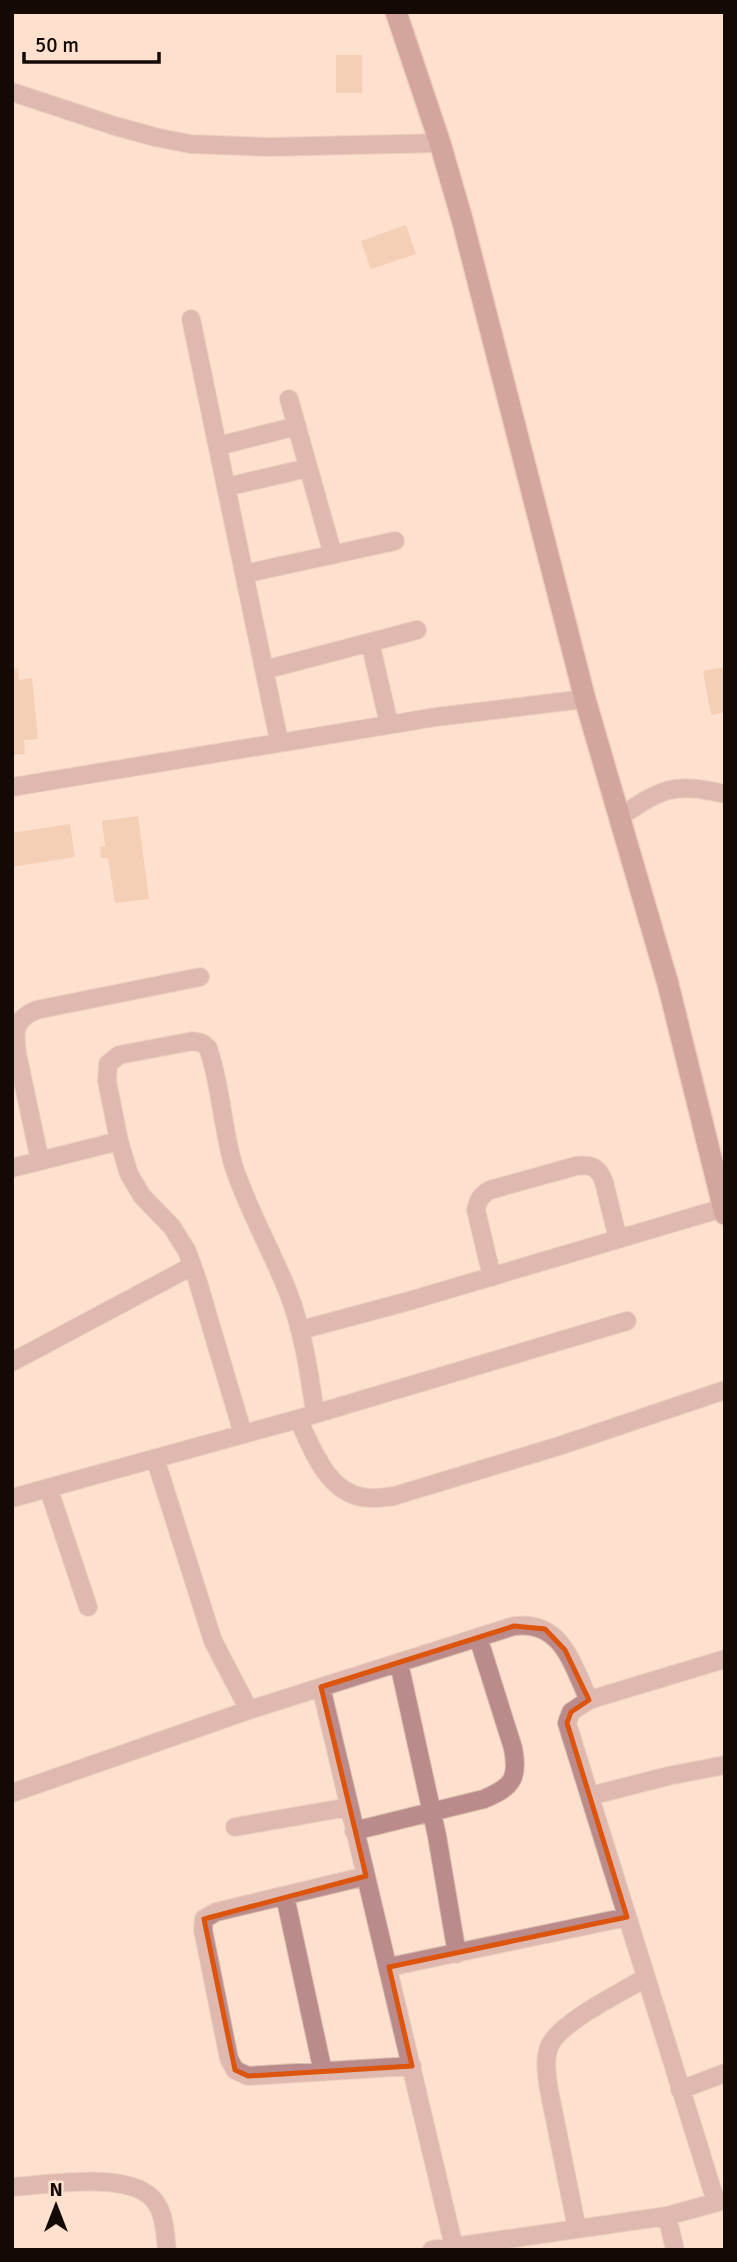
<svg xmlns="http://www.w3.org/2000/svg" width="737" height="2262" font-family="Signika,sans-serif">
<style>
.building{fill:#ebb99a}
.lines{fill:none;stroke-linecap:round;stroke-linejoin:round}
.street-casing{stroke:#d8beae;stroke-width:20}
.secondary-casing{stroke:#d8beae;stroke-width:24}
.street{stroke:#bb8b8c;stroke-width:18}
.secondary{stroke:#a25e62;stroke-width:21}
.marked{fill:none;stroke:#dd550c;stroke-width:5;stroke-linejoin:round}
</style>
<rect width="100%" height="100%" fill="#fde0ce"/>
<path class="building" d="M336,55H362V93H336Z
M406,225L416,254L371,269L361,241Z
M725,667V712L711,715L703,671Z
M18,668L19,680L32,678L38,739L24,740L25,754L12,755V669Z
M138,816L149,899L115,903L108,858H101L100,847L105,846L102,821Z
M70,824L75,857L12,867V833Z"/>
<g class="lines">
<g class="street-casing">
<path id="street" d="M12,92L115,126L155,137L190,144L269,147L440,143
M191,319L279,741
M289,399L333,555
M218,446L297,426
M226,487L308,468
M244,574L395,541
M370,642L389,724
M264,670L417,630
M12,787L436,717L585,699
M620,817C662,788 674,782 725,794
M40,1161L17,1053C14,1030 14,1020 36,1010L200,977
M12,1168L119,1141
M492,1277L476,1210C478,1200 481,1195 490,1190L576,1166C591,1164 599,1167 604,1182L618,1239
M301,1330L409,1301L723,1208
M12,1362L192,1266
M298,1419C314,1452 329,1498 372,1498C379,1498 387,1497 394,1496L559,1446L725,1390
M243,1434L197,1279L187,1251L172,1227L142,1196L129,1174L119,1141L107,1081L108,1064L119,1055L193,1041L202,1043L208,1048C221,1085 222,1126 233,1164C247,1208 271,1249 288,1292C303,1331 309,1371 315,1413
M155,1458L213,1641L249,1710
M49,1490L88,1607
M12,1498L298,1419L627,1321
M399,1663L437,1836L457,1954
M321,1687L454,2247
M12,1793L249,1710L514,1626C562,1620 572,1664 589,1700
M590,1796L668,1776L725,1765
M235,1827L349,1807
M354,1831L484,1799C512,1787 519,1779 513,1748L478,1637
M366,1876L216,1912L204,1919L203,1930L229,2059L235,2070L248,2076L412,2066
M285,1896L323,2072
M389,1967L627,1917
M680,2090L725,2073
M12,2187C48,2185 135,2169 156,2203C165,2216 165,2234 167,2250
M716,2202L567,1723L571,1712L589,1700L725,1659
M667,2216L675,2250
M577,2229L549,2090C547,2076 544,2061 549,2047C559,2022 621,1993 645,1978
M432,2250L667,2216L725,2200"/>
</g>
<g class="secondary-casing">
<path id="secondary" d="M396,12L440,143L462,219L585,699L668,984L725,1214"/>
</g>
<use href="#street" class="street"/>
<use href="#secondary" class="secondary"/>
</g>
<path d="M0 0H737V2262H0ZM514,1626L545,1629L565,1650L589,1700L571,1712L567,1723L627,1917L389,1967L412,2066L248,2076L235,2070L204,1919L366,1876L321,1687Z" fill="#fde0ce" fill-opacity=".55" fill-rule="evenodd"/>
<path class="marked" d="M514,1626L545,1629L565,1650L589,1700L571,1712L567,1723L627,1917L389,1967L412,2066L248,2076L235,2070L204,1919L366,1876L321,1687Z"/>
<rect width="737" height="2262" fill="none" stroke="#130a05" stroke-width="28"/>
<g transform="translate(56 2206)" stroke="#fde0ce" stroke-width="5" paint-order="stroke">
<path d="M0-5L12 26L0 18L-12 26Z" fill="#130a05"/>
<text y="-10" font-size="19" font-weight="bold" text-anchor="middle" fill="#130a05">N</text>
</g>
<path d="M24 52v10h135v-10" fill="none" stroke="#130a05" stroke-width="3.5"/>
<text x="35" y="52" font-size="21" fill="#130a05" stroke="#fde0ce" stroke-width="5" paint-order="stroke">50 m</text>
</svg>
